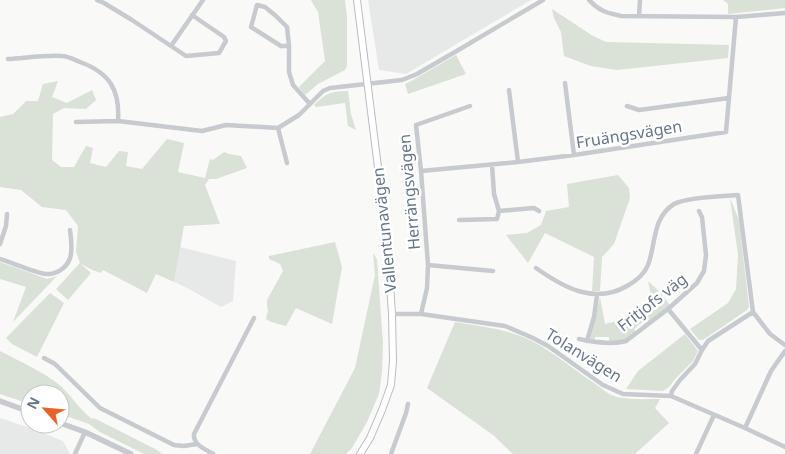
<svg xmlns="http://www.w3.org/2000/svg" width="785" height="454" font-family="'Noto Sans',sans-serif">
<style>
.built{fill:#e7e8e8}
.green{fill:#dae1d7}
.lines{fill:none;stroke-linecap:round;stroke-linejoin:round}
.secondary-casing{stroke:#b9bec3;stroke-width:8}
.minor{stroke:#c7cace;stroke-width:4.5}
.tertiary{stroke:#c7cace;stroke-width:5.5}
.secondary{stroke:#fff;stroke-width:6}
.labels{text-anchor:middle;stroke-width:5;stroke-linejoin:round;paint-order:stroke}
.street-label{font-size:16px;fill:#677788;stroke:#fff}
</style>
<rect width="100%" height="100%" fill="#f9f9f7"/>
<path class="built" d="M368,0H531L406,74L379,70Z
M180,247L236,261L233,301L221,307L189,289L174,282Z
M0,418L36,430L63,441L70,454H0Z"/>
<path class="green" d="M311,0H345L347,18V66L345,70L318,84L305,95L299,87L325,61L318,12Z
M723,0H785V8L728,14V4Z
M552,9L593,36L606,42L729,45L728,58L617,70L591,66L564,56L561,32L554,18Z
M456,55L466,74L408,94L405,84L413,80Z
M58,81L52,97L67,103L92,90L96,100L86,109L64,108L53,114L52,160L61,167H74L86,146L93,148L90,163L106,167L119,151L128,152L126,166L142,169L167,139L184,143L178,172L205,178L210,159L213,160L224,152L229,154L241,156L247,168L216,179H209L205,185L220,224L184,226L174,282L156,274L147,293L103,270L101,273L92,270L80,263L91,273L68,300L56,289L80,263L76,252L78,226L66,210L42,207L21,190L0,187V117L13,114L26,101H38L43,84Z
M348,91L351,114L356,130L348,126L345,103L316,107L314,105C328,92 329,92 348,91Z
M618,175L629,188L630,198L614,244L602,257L600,291H592L594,257L545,233L528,263L506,235L527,233L541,225L546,211L569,207L567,184Z
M730,198L739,220L749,307L747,310L703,340H699L690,329L728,303L736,289L738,255Z
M335,242L342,267L332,324L296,308L286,326L271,322L266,319L268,310L267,306V300L283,271L280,264L269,259V256Z
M373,253L377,259L383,344L382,372L379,394L367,422L352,448L346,454H310L355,368L375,275Z
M0,262L47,279L57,276L13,322L26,287L0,279Z
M648,281L659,291L670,305L649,323L646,319L634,329L636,332C626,340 622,342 609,341V337H595V340H590L600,297L605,324L632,317L653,304Z
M50,293L64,303L37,357L12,344L6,338Z
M455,322C480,326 506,329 530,340C554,352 575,371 597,385C603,390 610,395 617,397C631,400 646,399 660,399L655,408L669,423L635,454H513L493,435L427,388Z
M685,334L698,351L693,361L676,378L669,387L663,391L626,389L638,371Z
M0,351C21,362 44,372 62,387C72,397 80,410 92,419L94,418L157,450L162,454H144L100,432L89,424L60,414V394H30V404L0,394Z"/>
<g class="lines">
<g class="secondary-casing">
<path id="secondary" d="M357,0L387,239L392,314L393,361L391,385L382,410L370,438L360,454"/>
</g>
<path class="minor" d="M97,0L104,3L132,20L186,56L219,53L226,41L224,37L192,15
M589,0C599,11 607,13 621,16L736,17L785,13
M639,16L640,0
M171,46L203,0
M289,46H281L251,27L257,5L265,7L276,16L287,27L289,46V72L293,85L310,104
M8,59C25,58 44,55 62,56C68,56 75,60 80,62C110,73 120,90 118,121
M565,83L574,155
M509,90L518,162
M627,106L639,110L729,98
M76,122L118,121L202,131L226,125L278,128
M278,128L299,115L323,91L330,88L402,80L417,74L455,52L543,0
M278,128L287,163
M492,165L494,194L499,211L534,208L539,211
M421,171L518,162L574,155L726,132L736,17
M459,220L497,219L499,211
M0,244L6,226L7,214
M0,259C13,263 33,272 45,274C56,275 67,268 70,258C73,250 71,239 70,230
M428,265L493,271
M536,268C563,287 594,305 627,286C636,281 644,275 648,265C656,244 652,218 674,204C686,197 722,196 738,195L753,312L770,334L785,345
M668,309L702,350
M392,314H421L505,326L533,338L548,346L603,385L623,394L671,396L745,428L785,447
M421,314L427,288L428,265L421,171L416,125L470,106
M579,339C593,342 612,345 626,341L668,309L697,283L704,271L706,255L702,217L699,211
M587,341L594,317L597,295
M44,358L55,364L100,408L174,445L184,446L197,444
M671,396L672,391L680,380L695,364L702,350L708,341L753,312
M745,428L771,371L785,351
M75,454L85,432
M213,454C205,449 193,445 194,434L254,318
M391,454L406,413L408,404
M696,454L714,415"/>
<path class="tertiary" d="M0,401L30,412
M60,423L85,432L131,454"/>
<use href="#secondary" class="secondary"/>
</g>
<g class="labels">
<g class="street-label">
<text transform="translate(629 134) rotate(-9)" y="6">Fruängsvägen</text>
<text transform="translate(409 192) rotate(-95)" y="6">Herrängsvägen</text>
<text transform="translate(384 230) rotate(-96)" y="6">Vallentunavägen</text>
<text transform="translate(652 302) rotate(-38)" y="6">Fritjofs väg</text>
<text transform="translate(584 355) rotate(32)" y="6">Tolanvägen</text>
</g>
</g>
<g transform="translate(45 409) rotate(297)"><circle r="24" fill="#ffffff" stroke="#c2c9cf"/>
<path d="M0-4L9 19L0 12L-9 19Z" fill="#e66329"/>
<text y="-8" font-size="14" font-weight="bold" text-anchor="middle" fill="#677788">N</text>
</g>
</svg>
